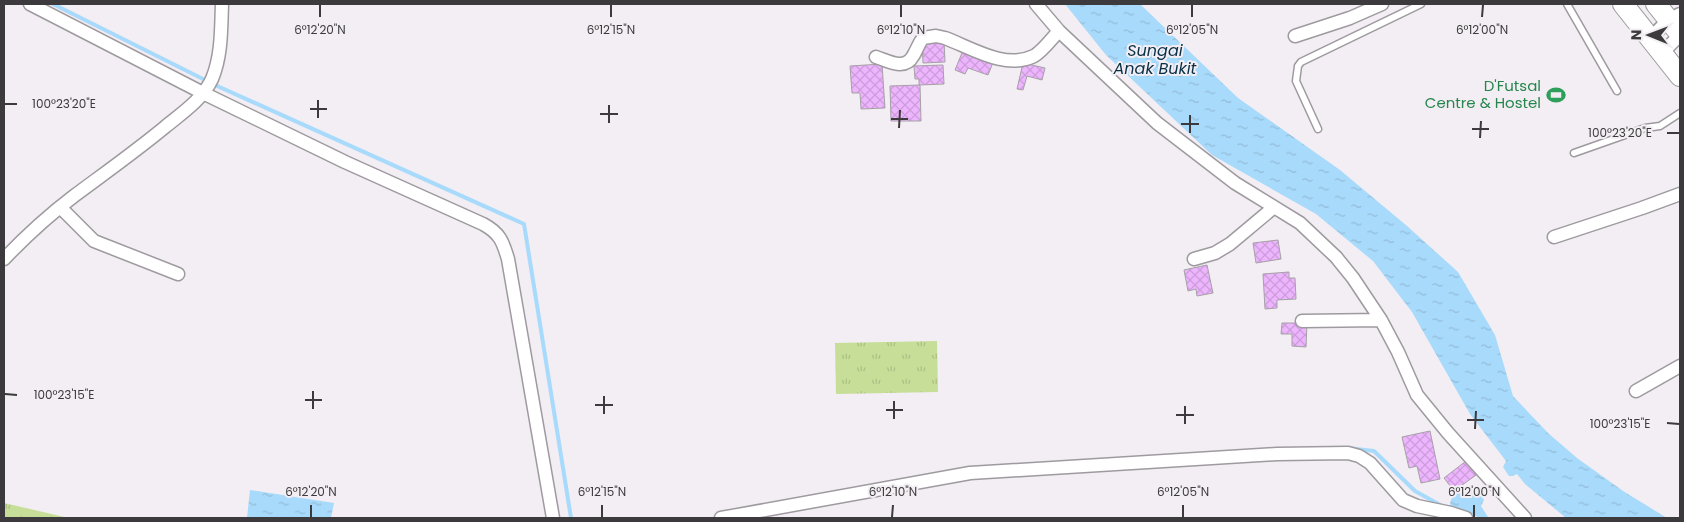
<svg xmlns="http://www.w3.org/2000/svg" width="1684" height="522" font-family="Poppins,sans-serif">
<style>
.grass{fill:url(#grass-tufts)}
.water{fill:url(#water-ripples)}
.lines{fill:none;stroke-linecap:round;stroke-linejoin:round}
.stream{stroke:#a8dafb;stroke-width:4}
.building{fill:url(#building-cross-hatch);stroke:#a5a1a6}
.service-casing{stroke:#9e9a9f;stroke-width:9}
.minor-casing{stroke:#9e9a9f;stroke-width:15}
.trunk-casing{stroke:#9e9a9f;stroke-width:22}
.service{stroke:#fff;stroke-width:6}
.minor{stroke:#fff;stroke-width:12}
.trunk{stroke:#fff;stroke-width:20}
.ticks{fill:none;stroke:#3c3a3c;stroke-width:2}
.labels{text-anchor:middle;stroke-width:4;stroke-linejoin:round;paint-order:stroke}
.leisure-label{font-size:15px;fill:#27864d;stroke:#f2eef3;text-anchor:end}
.water-label{font-size:16px;font-style:italic;fill:#072f45;stroke:#f2eef3}
.ticks-label{font-size:12px;text-anchor:middle;fill:#3c3a3c;stroke:#f2eef3;stroke-width:4;stroke-linejoin:round;paint-order:stroke}
</style>
<defs>
<pattern id="grass-tufts" width="24" height="20" patternUnits="userSpaceOnUse" patternTransform="scale(1.25)"><rect width="24" height="20" fill="#c7de98"/><path d="M3 7l-1-3M5 7V3M7 7l1-3M15 17l-1-3M17 17v-4M19 17l1-3" fill="none" stroke="#acbf84"/></pattern>
<pattern id="water-ripples" width="26" height="14" patternUnits="userSpaceOnUse" patternTransform="scale(1.25)"><rect width="26" height="14" fill="#a8dafb"/><path d="M2 4q2-2 4 0t4 0M15 11q2-2 4 0t4 0" fill="none" stroke="#92bcd8"/></pattern>
<pattern id="building-cross-hatch" width="8" height="8" patternUnits="userSpaceOnUse" patternTransform="scale(1.25)"><rect width="8" height="8" fill="#eeb5ff"/><path d="M0 0l8 8M0 8l8-8" fill="none" stroke="#cd9cdb"/></pattern>
</defs>
<rect width="100%" height="100%" fill="#f2eef3"/>
<path class="grass" d="M937,341L938,392L836,394L835,343Z
M4,503L69,518H4Z"/>
<path class="water" d="M1065,4H1140L1238,98L1340,170L1407,226L1458,272L1495,335L1513,396L1548,433L1577,458L1623,491L1667,518H1566L1525,484L1517,474L1513,476H1509L1503,467L1506,461L1470,414L1412,312L1373,261L1316,214L1212,155L1106,55Z
M1473,486L1476,488L1484,500L1481,506L1488,517C1478,520 1476,515 1468,513C1463,511 1456,511 1451,511C1447,493 1460,492 1473,486Z
M250,490L334,503L331,518H247Z"/>
<g class="lines">
<path class="stream" d="M53,4L215,85L524,224L571,518
M1347,448L1374,451L1415,491L1442,506"/>
</g>
<path class="building" d="M922,41H944L945,62L923,63Z
M964,48L994,60L988,75L968,68L965,74L955,70Z
M1023,63L1045,68L1042,80L1027,76L1023,90L1017,89Z
M882,64L885,108L861,109L860,93H852L850,66Z
M943,65L944,84L919,85V79H915L914,66Z
M920,85L921,121H891L890,86Z
M1278,240L1281,259L1256,263L1253,243Z
M1207,265L1213,293L1197,296L1196,289L1188,291L1184,270Z
M1289,272V278H1295L1296,299L1277,300V308L1265,309L1263,274Z
M1282,323H1307L1306,347L1292,346V334H1281Z
M1430,431L1440,479L1421,483L1417,466L1409,468L1402,437Z
M1466,461L1476,475L1454,491L1444,478Z"/>
<g class="lines">
<g class="service-casing">
<path id="service" d="M1567,4L1617,91
M1318,129L1296,81L1298,66L1301,62L1421,4
M1574,153L1645,128L1660,126L1680,113"/>
</g>
<g class="minor-casing">
<path id="minor" d="M30,4L203,93L345,162L483,224C500,233 503,242 508,259L553,518
M1036,4L1059,31L1157,123L1235,183L1300,223L1336,257L1353,278L1381,320L1398,352L1417,395L1448,433L1525,518
M1295,36L1350,18L1382,4
M1651,38L1668,20L1680,14
M1662,53L1680,35
M876,57C888,61 905,71 913,56C917,50 918,44 923,38L936,36L945,38C972,48 1005,70 1034,56C1043,51 1052,38 1059,31
M61,208L94,241L178,274
M1554,237L1642,208L1680,194
M4,259C26,236 49,215 74,196C105,173 136,151 165,127C182,113 202,100 212,79C222,55 221,28 222,4
M1194,259L1215,253L1230,244L1273,208
M1302,321L1381,320
M1636,391L1680,366
M721,518L970,473L1277,454L1348,453L1359,456L1370,463L1403,500L1417,506L1451,513L1466,518"/>
</g>
<g class="trunk-casing">
<path id="trunk" d="M1623,4L1680,76
M1656,4L1680,34"/>
</g>
<use href="#service" class="service"/>
<use href="#minor" class="minor"/>
<use href="#trunk" class="trunk"/>
</g>
<path class="ticks" d="M320,17V5M611,17V5M901,17V5M1192,17V5M1482,17L1483,5M5,104H17M310,109H327M600,114H618M318,118V100M891,119H908M609,123V105M1181,124H1199M899,128L900,110M1472,129H1489M1190,133V115M1667,133H1679M1480,138L1481,121M5,394L17,395M305,400H322M595,405H613M313,409V391M886,410H903M604,414V396M1176,415H1194M894,419V401M1467,420H1484M1667,423L1679,424M1185,424V406M1475,429L1476,411M311,517V505M602,517V505M892,517L893,505M1183,517V505M1474,517V505"/>
<defs>
<g id="stadium-bare" transform="scale(1.5)"><path d="M0-5a6.5 5 0 1 0 0 10a6.5 5 0 1 0 0-10ZM-3.5-1.8h7v3.6h-7Z" fill="#2e9e5b" stroke="#f2eef3" stroke-width="2.5" paint-order="stroke"/></g>
</defs>
<g fill-rule="evenodd">
<use href="#stadium-bare" x="1556" y="95"/>
</g>
<g class="labels">
<g class="leisure-label">
<text x="1541" y="91">D'Futsal<tspan x="1541" dy="17">Centre &amp; Hostel</tspan></text>
</g>
<g class="water-label">
<text x="1155" y="56">Sungai<tspan x="1155" dy="18">Anak Bukit</tspan></text>
</g>
</g>
<g class="ticks-label">
<text x="320" y="34">6°12'20"N</text>
<text x="611" y="34">6°12'15"N</text>
<text x="901" y="34">6°12'10"N</text>
<text x="1192" y="34">6°12'05"N</text>
<text x="1482" y="34">6°12'00"N</text>
<text x="64" y="108">100°23'20"E</text>
<text x="1620" y="137">100°23'20"E</text>
<text x="64" y="399">100°23'15"E</text>
<text x="1620" y="428">100°23'15"E</text>
<text x="311" y="496">6°12'20"N</text>
<text x="602" y="496">6°12'15"N</text>
<text x="893" y="496">6°12'10"N</text>
<text x="1183" y="496">6°12'05"N</text>
<text x="1474" y="496">6°12'00"N</text>
</g>
<rect width="1684" height="522" fill="none" stroke="#3c3a3c" stroke-width="10"/>
<g transform="translate(1649 35) rotate(271)" stroke="#f2eef3" stroke-width="4" paint-order="stroke">
<path d="M0-4L9 19L0 12L-9 19Z" fill="#3c3a3c"/>
<text y="-8" font-size="14" font-weight="bold" text-anchor="middle" fill="#3c3a3c">N</text>
</g>
</svg>
